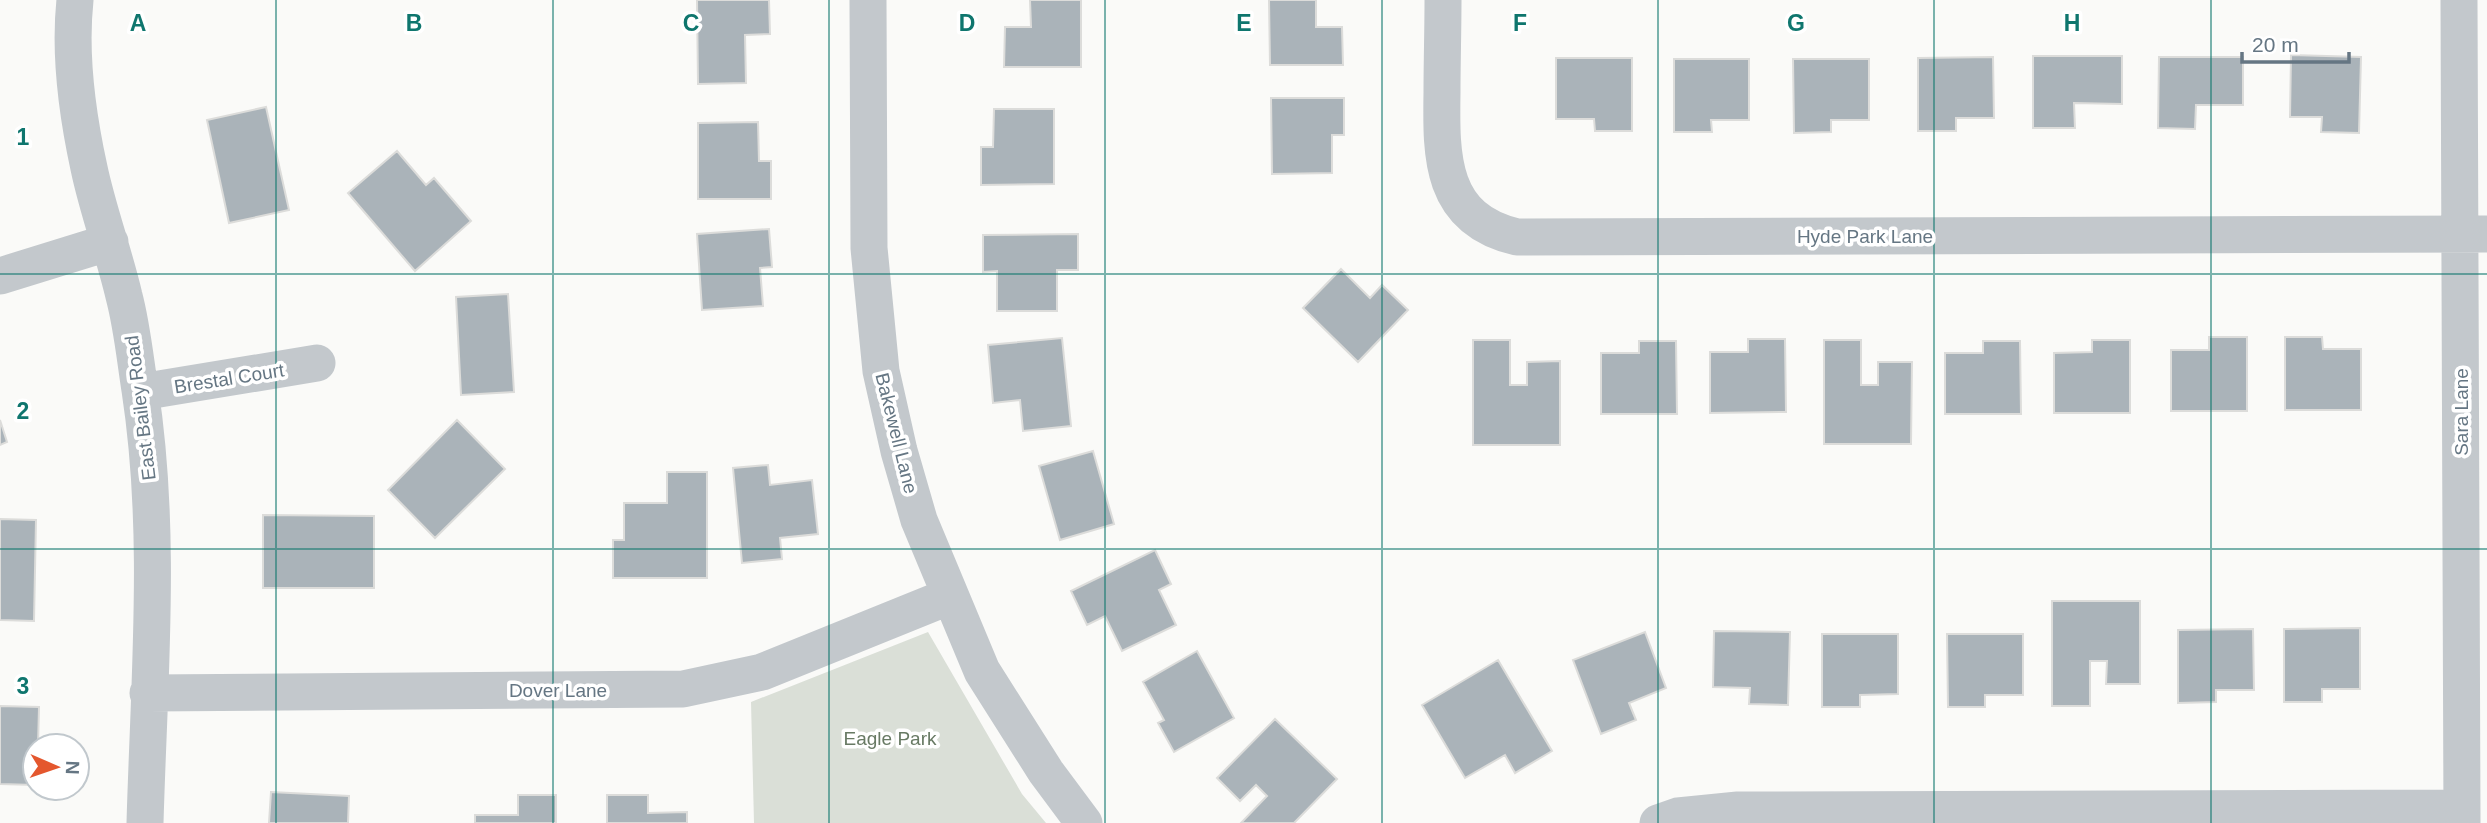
<svg xmlns="http://www.w3.org/2000/svg" width="2487" height="823" font-family="Arial,sans-serif">
<style>
.green{fill:#dadfd7}
.building{fill:#aab3b9;stroke:#dcdcda;stroke-width:2}
.lines{fill:none;stroke-linecap:round;stroke-linejoin:round}
.minor{stroke:#c3c8cc;stroke-width:37}
.grid{fill:none;stroke:#0f766e;stroke-width:2;stroke-opacity:0.55}
.labels{text-anchor:middle;stroke-width:7;stroke-linejoin:round;paint-order:stroke}
.street-label{font-size:19px;fill:#657683;stroke:#fff}
.park-label{font-size:19px;fill:#687a64;stroke:#fff}
.grid-label{font-size:23px;text-anchor:middle;font-weight:bold;fill:#0f766e;stroke:#fff;stroke-width:7;stroke-linejoin:round;paint-order:stroke}
</style>
<rect width="100%" height="100%" fill="#fafaf8"/>
<path class="green" d="M928,632L1022,794L1046,823H754L751,702Z"/>
<path class="building" d="M697,0H769L770,34L745,35L746,83L698,84Z
M1030,0H1081V67H1004L1005,27H1031Z
M1269,0H1316V27H1342L1343,65H1270Z
M2291,55L2361,57L2359,133L2321,132L2322,117H2290Z
M2033,56H2122V104L2074,103L2075,128H2033Z
M1993,57L1994,118H1956V131H1918V58Z
M2159,57H2243V105H2196L2195,129L2158,128Z
M1556,58H1632V131H1595L1594,119H1556Z
M1674,59H1749V120H1711L1712,132H1674Z
M1793,59H1869V120H1831V132L1794,133Z
M1271,98H1344V135H1332V173L1272,174Z
M266,107L289,210L229,223L207,120Z
M994,109H1054V184L981,185V147H993Z
M758,122L759,161H771V199H698V123Z
M397,151L426,185L434,178L471,221L415,271L348,193Z
M769,229L772,267L760,268L763,306L702,310L697,234Z
M1078,234V270H1057V311H997V271L983,272V235Z
M1341,269L1370,298L1382,285L1408,310L1358,362L1303,308Z
M508,294L514,392L461,395L456,297Z
M2209,337H2247V411H2171V350H2209Z
M2285,337H2322L2323,349H2361V410H2285Z
M1062,338L1071,426L1023,431L1020,400L993,403L988,345Z
M1748,339H1785L1786,412L1710,413V352H1748Z
M1473,340H1510V385H1527V362L1560,361V445H1473Z
M1824,340H1861V385H1878V362H1912L1911,444H1824Z
M2092,340H2130V413H2054V353L2092,352Z
M1639,341H1676L1677,414H1601V353H1639Z
M1983,341H2020L2021,414H1945V353H1983Z
M0,420L7,442L0,445Z
M457,420L505,469L435,538L388,490Z
M1093,451L1114,524L1060,540L1039,466Z
M768,465L770,485L812,480L818,534L780,538L782,559L742,563L733,468Z
M667,472H707V578H613V540H624V503H667Z
M263,515L374,516V588H263Z
M0,519L36,520L34,621L0,620Z
M1155,550L1171,584L1159,590L1176,625L1122,651L1105,616L1087,625L1071,591Z
M2052,601H2140V684H2106L2107,661H2090V706H2052Z
M2360,628V689H2322V702H2284V629Z
M2253,629L2254,690H2216V702L2178,703V630Z
M1714,631L1790,632L1788,705L1749,704L1750,688L1713,687Z
M1645,632L1666,688L1629,703L1636,720L1601,734L1573,660Z
M1822,634H1898V694L1860,695V707H1822Z
M1947,634H2023V695H1985V707H1948Z
M1197,651L1234,718L1174,752L1158,723L1164,720L1143,682Z
M1498,660L1552,751L1515,773L1505,755L1465,778L1422,705Z
M0,706L39,707L38,746H35V785L0,784Z
M1275,719L1337,779L1294,823H1241L1267,796L1256,785L1240,801L1217,778Z
M271,792L349,796L348,823H269Z
M518,795H556V823H475V815H518Z
M607,795H648V813L687,812V823H607Z"/>
<g class="lines">
<path class="minor" d="M75,0C69,56 77,113 89,168C98,211 114,253 124,296C132,326 135,358 140,390C162,533 149,679 145,823
M868,0L869,248L881,371L899,451L919,520L982,671L1046,772L1084,823
M1443,0C1443,31 1442,61 1442,92C1441,157 1440,219 1517,237L2487,234
M2459,0L2462,823
M0,276L110,242
M141,392L317,363
M148,693L683,689L762,672L950,596
M1658,823L1678,816L1738,810L2462,808"/>
</g>
<path class="grid" d="M276,0V823M553,0V823M829,0V823M1105,0V823M1382,0V823M1658,0V823M1934,0V823M2211,0V823M0,274H2487M0,549H2487"/>
<g class="labels">
<g class="street-label">
<text x="1865" y="243">Hyde Park Lane</text>
<text transform="translate(229 378) rotate(-9)" y="7">Brestal Court</text>
<text transform="translate(140 408) rotate(-97)" y="7">East Bailey Road</text>
<text transform="translate(2461 412) rotate(-90)" y="7">Sara Lane</text>
<text transform="translate(897 433) rotate(76)" y="7">Bakewell Lane</text>
<text x="558" y="697">Dover Lane</text>
</g>
<g class="park-label">
<text x="890" y="745">Eagle Park</text>
</g>
</g>
<g class="grid-label">
<text x="138" y="31">A</text>
<text x="414" y="31">B</text>
<text x="691" y="31">C</text>
<text x="967" y="31">D</text>
<text x="1244" y="31">E</text>
<text x="1520" y="31">F</text>
<text x="1796" y="31">G</text>
<text x="2072" y="31">H</text>
<text x="23" y="145">1</text>
<text x="23" y="419">2</text>
<text x="23" y="694">3</text>
</g>
<g transform="translate(56 767) rotate(92)"><circle r="33" fill="#ffffff" stroke="#c1c8cd" stroke-width="2"/>
<path d="M0-5L12 26L0 18L-12 26Z" fill="#e4572e"/>
<text y="-10" font-size="19" font-weight="bold" text-anchor="middle" fill="#657683">N</text>
</g>
<path d="M2242 52v10h107v-10" fill="none" stroke="#657683" stroke-width="3.5"/>
<text x="2252" y="52" font-size="21" fill="#657683" stroke="#ffffff" stroke-width="5" paint-order="stroke">20 m</text>
</svg>
